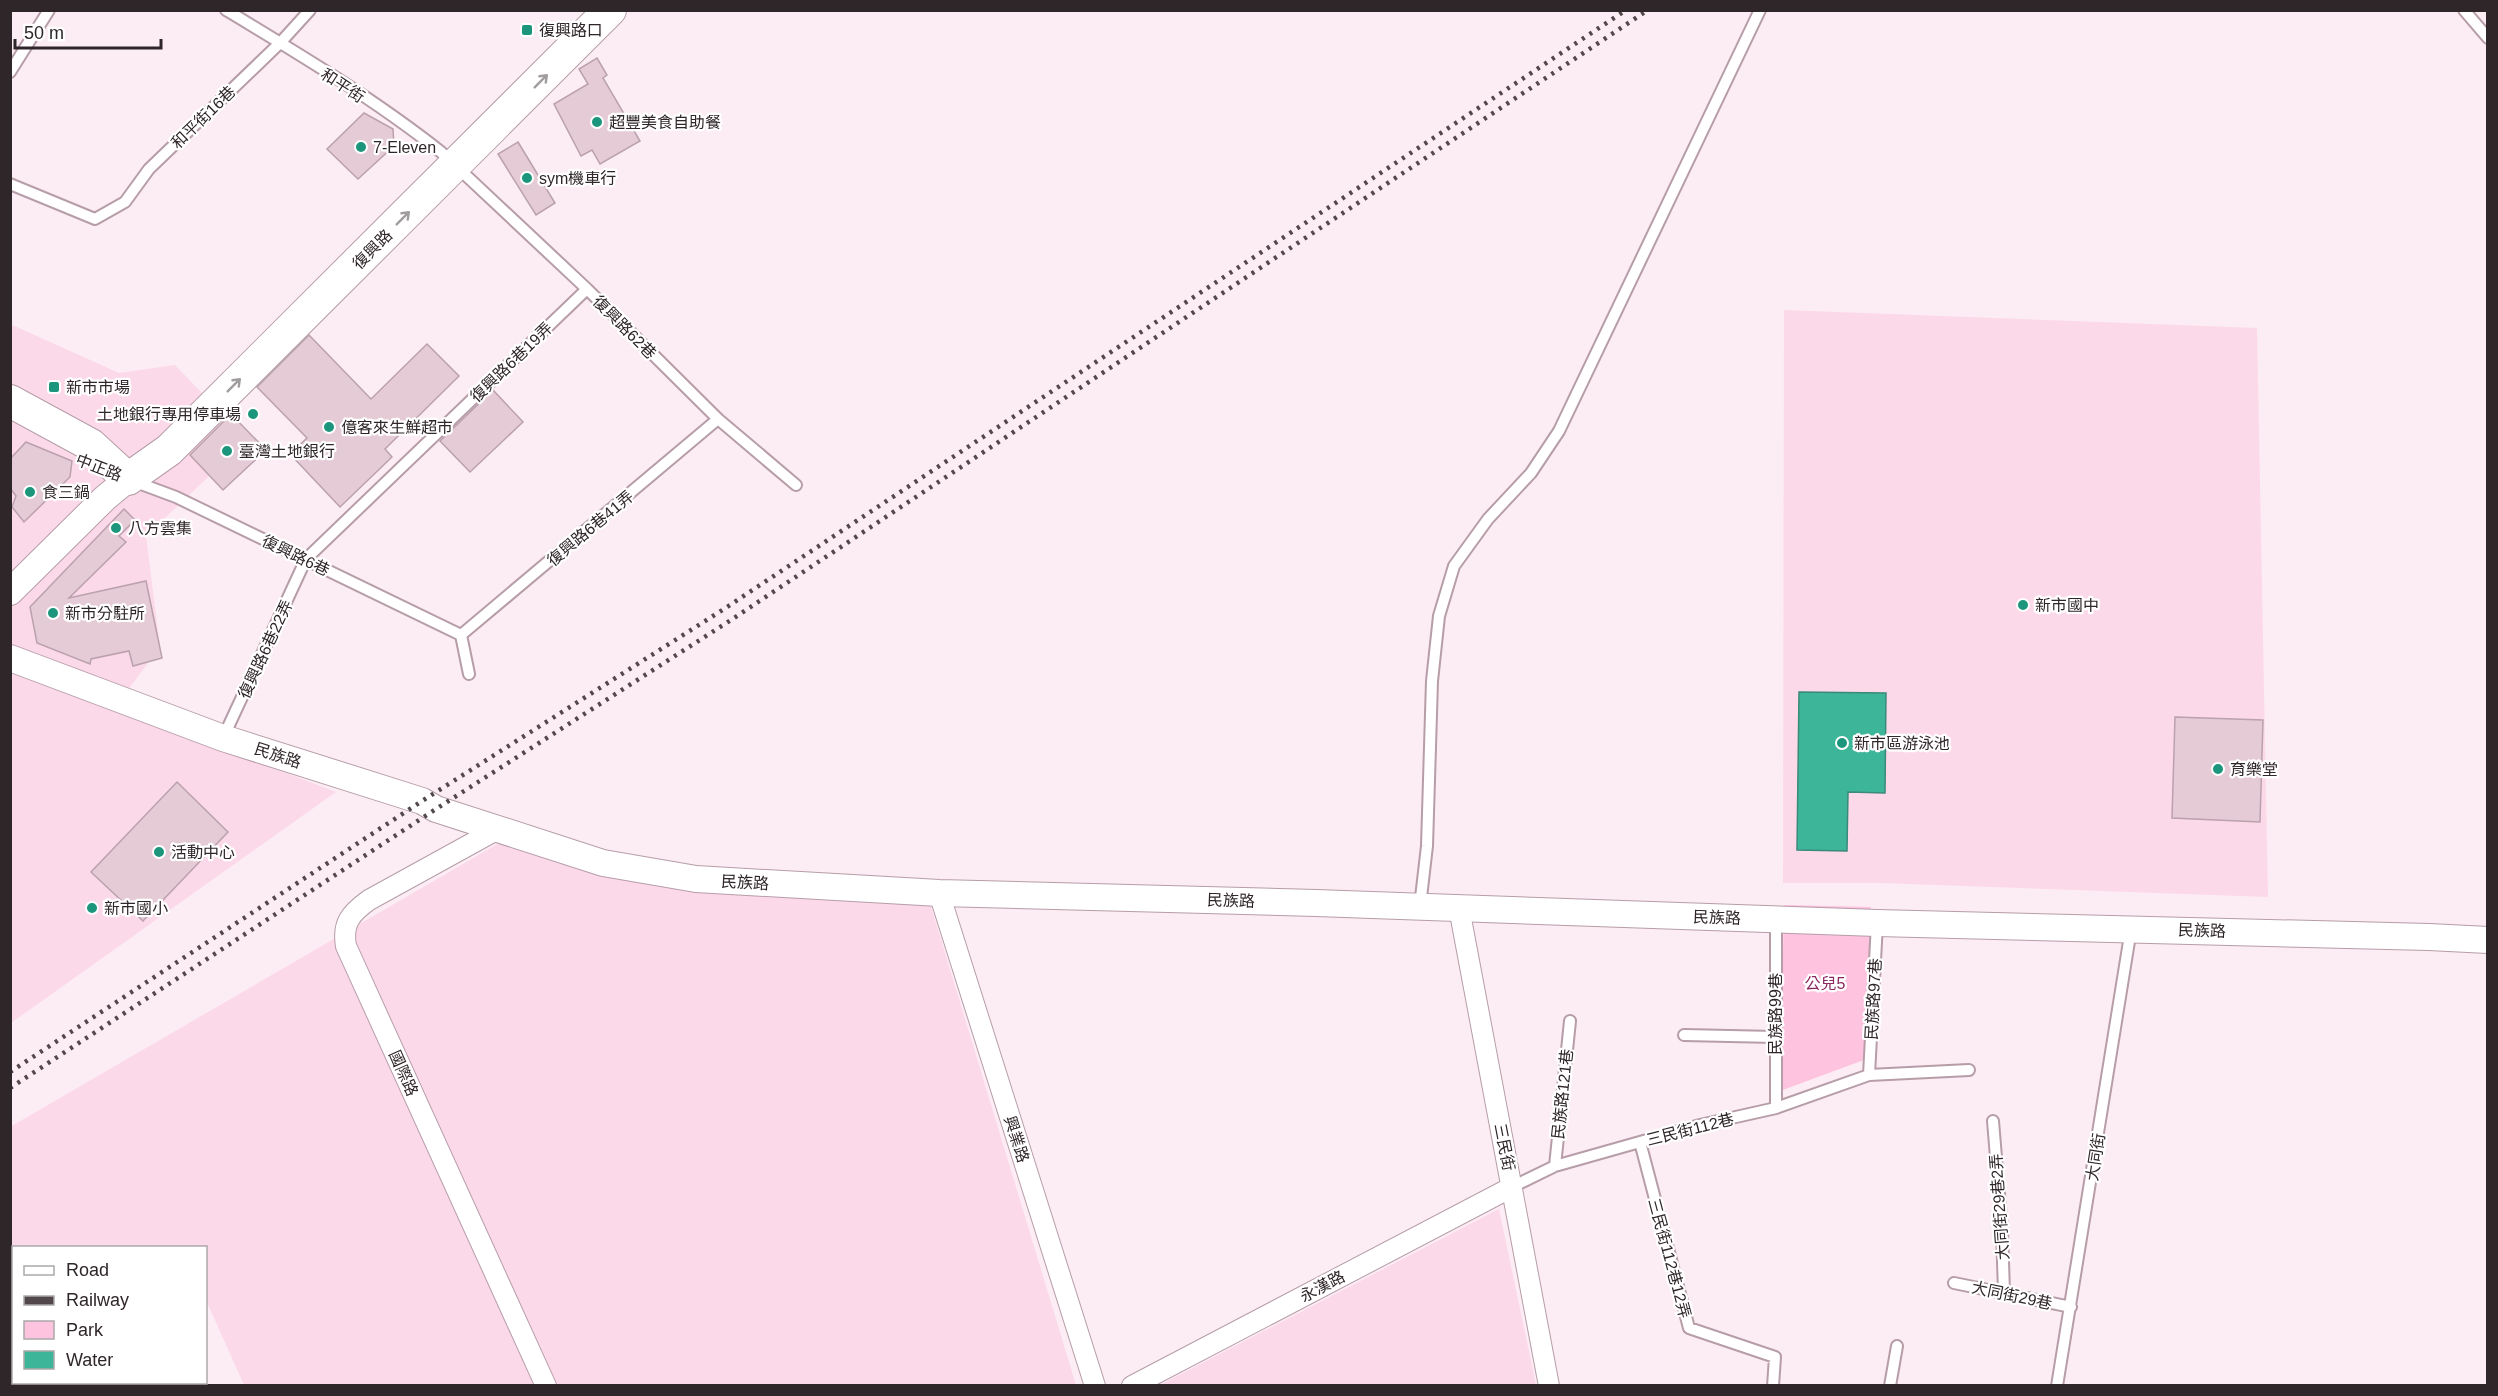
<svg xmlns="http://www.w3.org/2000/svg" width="2498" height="1396" font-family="Arial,'Noto Sans TC',sans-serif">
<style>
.built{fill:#fcd9e9}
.green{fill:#fec3df}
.water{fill:#3db599;stroke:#398a78;stroke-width:1.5}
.building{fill:#e5cbd6;stroke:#baa1ac;stroke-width:1.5}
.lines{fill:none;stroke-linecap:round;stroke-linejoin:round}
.service-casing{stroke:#b69da8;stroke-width:14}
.minor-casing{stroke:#b69da8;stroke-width:22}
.tertiary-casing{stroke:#b69da8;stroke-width:28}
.primary-casing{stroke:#b69da8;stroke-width:34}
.service{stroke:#fff;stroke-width:10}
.minor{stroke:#fff;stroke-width:20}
.tertiary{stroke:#fff;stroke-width:26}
.primary{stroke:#fff;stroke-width:32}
.rail{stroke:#52484c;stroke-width:4.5;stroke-dasharray:3 6;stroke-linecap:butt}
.oneway{stroke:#a19d9f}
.poi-dot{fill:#1b957b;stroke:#fff;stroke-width:2}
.labels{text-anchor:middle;stroke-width:4.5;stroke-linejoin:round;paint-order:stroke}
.poi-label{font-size:16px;fill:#2f262a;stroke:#fff;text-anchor:start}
.street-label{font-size:16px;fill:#2f262a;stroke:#fff}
.park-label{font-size:16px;fill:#8b2961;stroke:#fff}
</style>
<rect width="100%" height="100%" fill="#fcecf3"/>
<path class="built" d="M1784,310L2257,328L2268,897L1881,883H1783Z
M10,324L119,373L175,365L247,440L146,536L160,647L118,703L11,660Z
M10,668L336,792L11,1023H10Z
M501,842L929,900L1076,1385H244L206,1300V1248H14L13,1346L10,1341V1127Z
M1499,1209L1536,1385H1160Z"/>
<path class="green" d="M1784,905L1871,907L1864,1060L1780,1091Z"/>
<path class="water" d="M1799,692L1886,693L1885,793L1848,792L1847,851L1797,850Z"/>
<path class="building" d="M597,58L607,75L603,78L640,141L600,164L592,150L581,156L554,104L588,84L579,69Z
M364,113L393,129L394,146L358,179L327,149Z
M518,142L555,203L536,215L498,154Z
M309,335L371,399L427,344L459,376L385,449L392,457L340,507L290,454L307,438L257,387Z
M493,390L523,422L470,472L440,441Z
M231,414L266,450L223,490L190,455Z
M26,442L72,461L70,477L24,522L12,507L16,496L10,488V459Z
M124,509L135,520L119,536L126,542L69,598L146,581L162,658L133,666L129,651L91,659L90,664L37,643L30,607Z
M2175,717L2263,720L2260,822L2172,818Z
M177,782L228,832L143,921L91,872Z"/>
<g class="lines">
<g class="service-casing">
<path id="service" d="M226,10C299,54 374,99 441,152L587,289L718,419L796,485
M2464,10L2488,38
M10,72L49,10
M10,184L95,219L125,202L149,169L280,43L310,10
M133,481L176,497L461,635
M461,635L718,419
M461,635L469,674
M223,738L306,559L587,289
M1420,906L1427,846L1432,681L1439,616L1454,566L1488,519L1531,473L1559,431L1760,10
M1776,920V1108
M1684,1035L1775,1037
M1869,1075L1877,923
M1993,1121L2002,1230L2004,1293
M1640,1142L1689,1328L1775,1357L1773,1386
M1555,1166L1570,1021
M1512,1187L1555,1166L1700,1125L1776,1108L1869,1075L1969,1070
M1954,1283L2071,1307
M65,1382L67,1386
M1890,1386L1897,1346
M2057,1386L2131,929"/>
</g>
<g class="minor-casing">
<path id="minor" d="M498,829L369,900C351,913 342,923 346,946L546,1386
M939,893L1095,1386
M1459,908L1549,1386
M10,1382L14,1380
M1132,1386L1512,1187"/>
</g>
<g class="tertiary-casing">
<path id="tertiary" d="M10,592L105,498L128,479
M10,658L223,738L422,801L436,809L603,863L696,879L939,893L1316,903L1877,923L2429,937L2488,940"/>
</g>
<g class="primary-casing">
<path id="primary" d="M10,401L91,445L128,479
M128,479L169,450L610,10"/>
</g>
<use href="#service" class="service"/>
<use href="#minor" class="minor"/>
<use href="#tertiary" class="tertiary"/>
<use href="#primary" class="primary"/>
<path class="rail" d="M10,1072L422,801L724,609L1626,10
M10,1088L436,809L731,620L1648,10"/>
</g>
<defs><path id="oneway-shaft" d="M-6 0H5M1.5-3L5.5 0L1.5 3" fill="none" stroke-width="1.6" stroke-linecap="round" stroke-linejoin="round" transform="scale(1.5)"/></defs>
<g class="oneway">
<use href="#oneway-shaft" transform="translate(541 81) rotate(-45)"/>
<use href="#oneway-shaft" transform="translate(403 218) rotate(-45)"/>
<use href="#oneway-shaft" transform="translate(234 385) rotate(-45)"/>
</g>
<g class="poi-dot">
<rect x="521" y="24" width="12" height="12" rx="3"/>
<circle cx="597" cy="122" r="6"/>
<circle cx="361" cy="147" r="6"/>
<circle cx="527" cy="178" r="6"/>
<rect x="48" y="381" width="12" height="12" rx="3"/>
<circle cx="253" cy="414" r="6"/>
<circle cx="329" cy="427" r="6"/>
<circle cx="227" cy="451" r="6"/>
<circle cx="30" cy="492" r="6"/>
<circle cx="116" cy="528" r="6"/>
<circle cx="2023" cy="605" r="6"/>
<circle cx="53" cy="613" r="6"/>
<circle cx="1842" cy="743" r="6"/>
<circle cx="2218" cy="769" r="6"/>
<circle cx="159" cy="852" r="6"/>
<circle cx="92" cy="908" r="6"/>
</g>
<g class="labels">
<g class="poi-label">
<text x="539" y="36">復興路口</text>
<text x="609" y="128">超豐美食自助餐</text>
<text x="373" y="153">7-Eleven</text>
<text x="539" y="184">sym機車行</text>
<text x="66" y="393">新市市場</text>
<text x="241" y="420" text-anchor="end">土地銀行專用停車場</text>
<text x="341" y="433">億客來生鮮超市</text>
<text x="239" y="457">臺灣土地銀行</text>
<text x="42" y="498">食三鍋</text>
<text x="128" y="534">八方雲集</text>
<text x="2035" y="611">新市國中</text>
<text x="65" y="619">新市分駐所</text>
<text x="1854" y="749">新市區游泳池</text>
<text x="2230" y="775">育樂堂</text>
<text x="171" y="858">活動中心</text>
<text x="104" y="914">新市國小</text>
</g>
<g class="street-label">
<text transform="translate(343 85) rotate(33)" y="6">和平街</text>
<text transform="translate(203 117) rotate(-44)" y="6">和平街16巷</text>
<text transform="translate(372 249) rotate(-45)" y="6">復興路</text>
<text transform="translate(625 327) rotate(45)" y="6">復興路62巷</text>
<text transform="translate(511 362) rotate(-44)" y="6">復興路6巷19弄</text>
<text transform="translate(99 467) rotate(21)" y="6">中正路</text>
<text transform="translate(590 528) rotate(-40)" y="6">復興路6巷41弄</text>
<text transform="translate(296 555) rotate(26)" y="6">復興路6巷</text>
<text transform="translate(265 649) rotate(-65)" y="6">復興路6巷22弄</text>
<text transform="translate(278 755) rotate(18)" y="6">民族路</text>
<text transform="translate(745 882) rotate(3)" y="6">民族路</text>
<text transform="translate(1231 900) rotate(2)" y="6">民族路</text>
<text transform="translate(1717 917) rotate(2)" y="6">民族路</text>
<text transform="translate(2202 930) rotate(2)" y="6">民族路</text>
<text transform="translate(1873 999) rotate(-87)" y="6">民族路97巷</text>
<text transform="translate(1775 1014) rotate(-90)" y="6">民族路99巷</text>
<text transform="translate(404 1073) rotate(66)" y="6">國際路</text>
<text transform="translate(1562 1094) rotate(-84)" y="6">民族路121巷</text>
<text transform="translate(1690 1129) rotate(-14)" y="6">三民街112巷</text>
<text transform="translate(1017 1139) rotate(72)" y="6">興業路</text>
<text transform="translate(1505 1147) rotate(79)" y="6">三民街</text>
<text transform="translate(2095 1157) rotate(-81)" y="6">大同街</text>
<text transform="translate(1999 1207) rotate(-94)" y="6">大同街29巷2弄</text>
<text transform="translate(1670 1258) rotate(75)" y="6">三民街112巷12弄</text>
<text transform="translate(1322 1286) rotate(-28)" y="6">永漢路</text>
<text transform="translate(2012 1295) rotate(12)" y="6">大同街29巷</text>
</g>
<g class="park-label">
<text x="1825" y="989">公兒5</text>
</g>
</g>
<rect width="2498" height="1396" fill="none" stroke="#2f262a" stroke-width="24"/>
<rect x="12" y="1246" width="195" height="138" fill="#ffffff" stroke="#aca8aa" stroke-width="1.5"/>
<rect x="24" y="1266" width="30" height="9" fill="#ffffff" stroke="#aca8aa" stroke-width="1.5"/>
<text x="66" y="1276" font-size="18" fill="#2f262a">Road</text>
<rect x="24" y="1296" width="30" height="9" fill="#52484c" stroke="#aca8aa" stroke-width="1.5"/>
<text x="66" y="1306" font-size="18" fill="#2f262a">Railway</text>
<rect x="24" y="1321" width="30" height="18" fill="#fec3df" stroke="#aca8aa" stroke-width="1.5"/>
<text x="66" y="1336" font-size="18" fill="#2f262a">Park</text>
<rect x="24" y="1351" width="30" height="18" fill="#3db599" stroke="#aca8aa" stroke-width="1.5"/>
<text x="66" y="1366" font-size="18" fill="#2f262a">Water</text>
<path d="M15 39v9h146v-9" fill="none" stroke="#2f262a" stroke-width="3"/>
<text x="24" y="39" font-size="18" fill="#2f262a" stroke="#ffffff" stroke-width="4.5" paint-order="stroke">50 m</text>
</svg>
